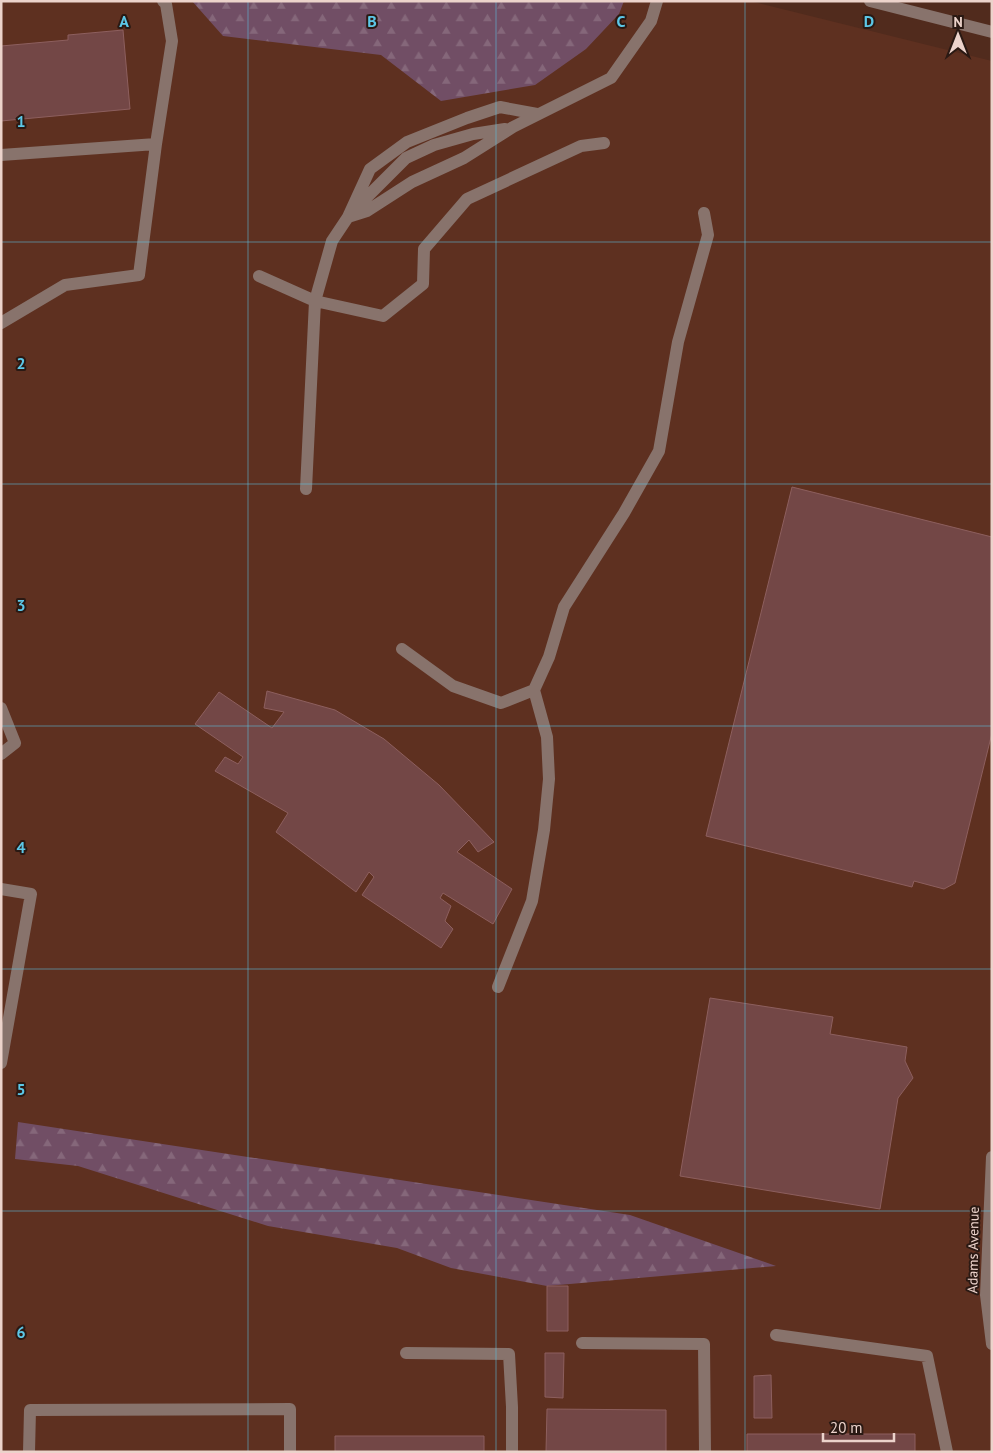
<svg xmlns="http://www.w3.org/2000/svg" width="993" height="1453" font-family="'PT Sans',sans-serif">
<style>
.built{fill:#5e3020}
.forest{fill:url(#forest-firs)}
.building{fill:#734746;stroke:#8d5f5e}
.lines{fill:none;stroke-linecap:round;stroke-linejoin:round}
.minor{stroke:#88736c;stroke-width:12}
.grid{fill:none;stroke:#5cc7e7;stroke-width:1;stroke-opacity:0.55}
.labels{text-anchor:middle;stroke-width:4;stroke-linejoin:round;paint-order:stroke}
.street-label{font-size:14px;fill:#ecd3cb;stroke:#2a1913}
.grid-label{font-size:16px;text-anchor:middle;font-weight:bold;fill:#5cc7e7;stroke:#2a1913;stroke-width:4;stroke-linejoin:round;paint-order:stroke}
</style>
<defs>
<pattern id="forest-firs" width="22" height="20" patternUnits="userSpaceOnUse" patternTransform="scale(1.25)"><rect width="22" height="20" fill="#714e65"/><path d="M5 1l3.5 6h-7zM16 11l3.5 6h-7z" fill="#85677a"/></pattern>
</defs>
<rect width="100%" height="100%" fill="#512b1d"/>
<path class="built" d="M1,1H750L992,61V1452H1Z"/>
<path class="forest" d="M192,1H624L619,14L586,49L535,85L441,101L381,55L223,36Z
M18,1122L630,1215L776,1266L547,1286L451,1268L397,1248L268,1226L78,1166L15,1159Z"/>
<path class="building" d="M123,30L130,109L1,121V46L68,40V35Z
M792,487L992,537V733L955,883L944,889L914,881L912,887L706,836Z
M267,691L335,710L384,739L439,785L494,842L478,852L469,840L457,852L512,889L493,924L443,893L440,898L451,906L445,921L453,929L441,948L362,895L374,877L369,872L356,892L276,832L288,813L215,771L225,757L238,764L243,757L195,724L219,692L272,728L284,712L264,708Z
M710,998L833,1017L830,1034L907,1047L905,1061L913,1078L898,1098L880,1209L680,1176Z
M547,1286H568V1331H547Z
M545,1353H564L563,1398L545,1397Z
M771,1375L772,1418H754V1376Z
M547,1409L666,1410V1452H546Z
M747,1434H915V1452H747Z
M335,1436H484V1452H335Z"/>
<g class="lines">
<path class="minor" d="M870,1L992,32
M537,114L500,107L467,118L407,142L370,169L348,217L332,241L315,301L383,316L423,284L424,249L467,199L581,146L604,143
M1,155L156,144
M354,210L406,158L434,145L473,134L505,129
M348,217L367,211L412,182L464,158L513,127L611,78L651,21L657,1
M259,276L315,301L306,489
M1,323L65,285L139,275L156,144L172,41L166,4L163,1
M402,649L453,686L501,703L534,690L549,657L564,607L624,513L659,451L678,342L708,235L704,213
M1,708L15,743L1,754
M1,889L31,894L1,1063
M498,987L532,901L544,830L549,779L547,737L534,690
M992,1157L986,1295L992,1344
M776,1335L927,1356L947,1452
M582,1343L704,1344L705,1452
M406,1353L509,1354L512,1407V1452
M29,1452L30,1410L290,1409V1452"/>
</g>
<path class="grid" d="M248,1V1452M496,1V1452M745,1V1452M1,242H992M1,484H992M1,726H992M1,969H992M1,1211H992"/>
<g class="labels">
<g class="street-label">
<text transform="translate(973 1250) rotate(-89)" y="5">Adams Avenue</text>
</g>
</g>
<g class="grid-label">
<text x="124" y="27">A</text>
<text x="372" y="27">B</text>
<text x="621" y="27">C</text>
<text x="869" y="27">D</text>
<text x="21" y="127">1</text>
<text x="21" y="369">2</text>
<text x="21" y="611">3</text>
<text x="21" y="853">4</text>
<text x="21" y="1095">5</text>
<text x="21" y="1338">6</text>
</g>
<rect width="993" height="1453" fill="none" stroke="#ecd3cb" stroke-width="5"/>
<g transform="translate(958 35)" stroke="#2a1913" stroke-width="4" paint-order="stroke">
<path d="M0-4L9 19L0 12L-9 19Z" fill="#ecd3cb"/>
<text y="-8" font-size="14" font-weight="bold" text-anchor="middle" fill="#ecd3cb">N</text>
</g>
<path d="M823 1433v8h71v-8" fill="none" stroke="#ecd3cb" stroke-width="2.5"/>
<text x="830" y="1433" font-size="15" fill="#ecd3cb" stroke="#2a1913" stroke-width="4" paint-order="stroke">20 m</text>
</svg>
